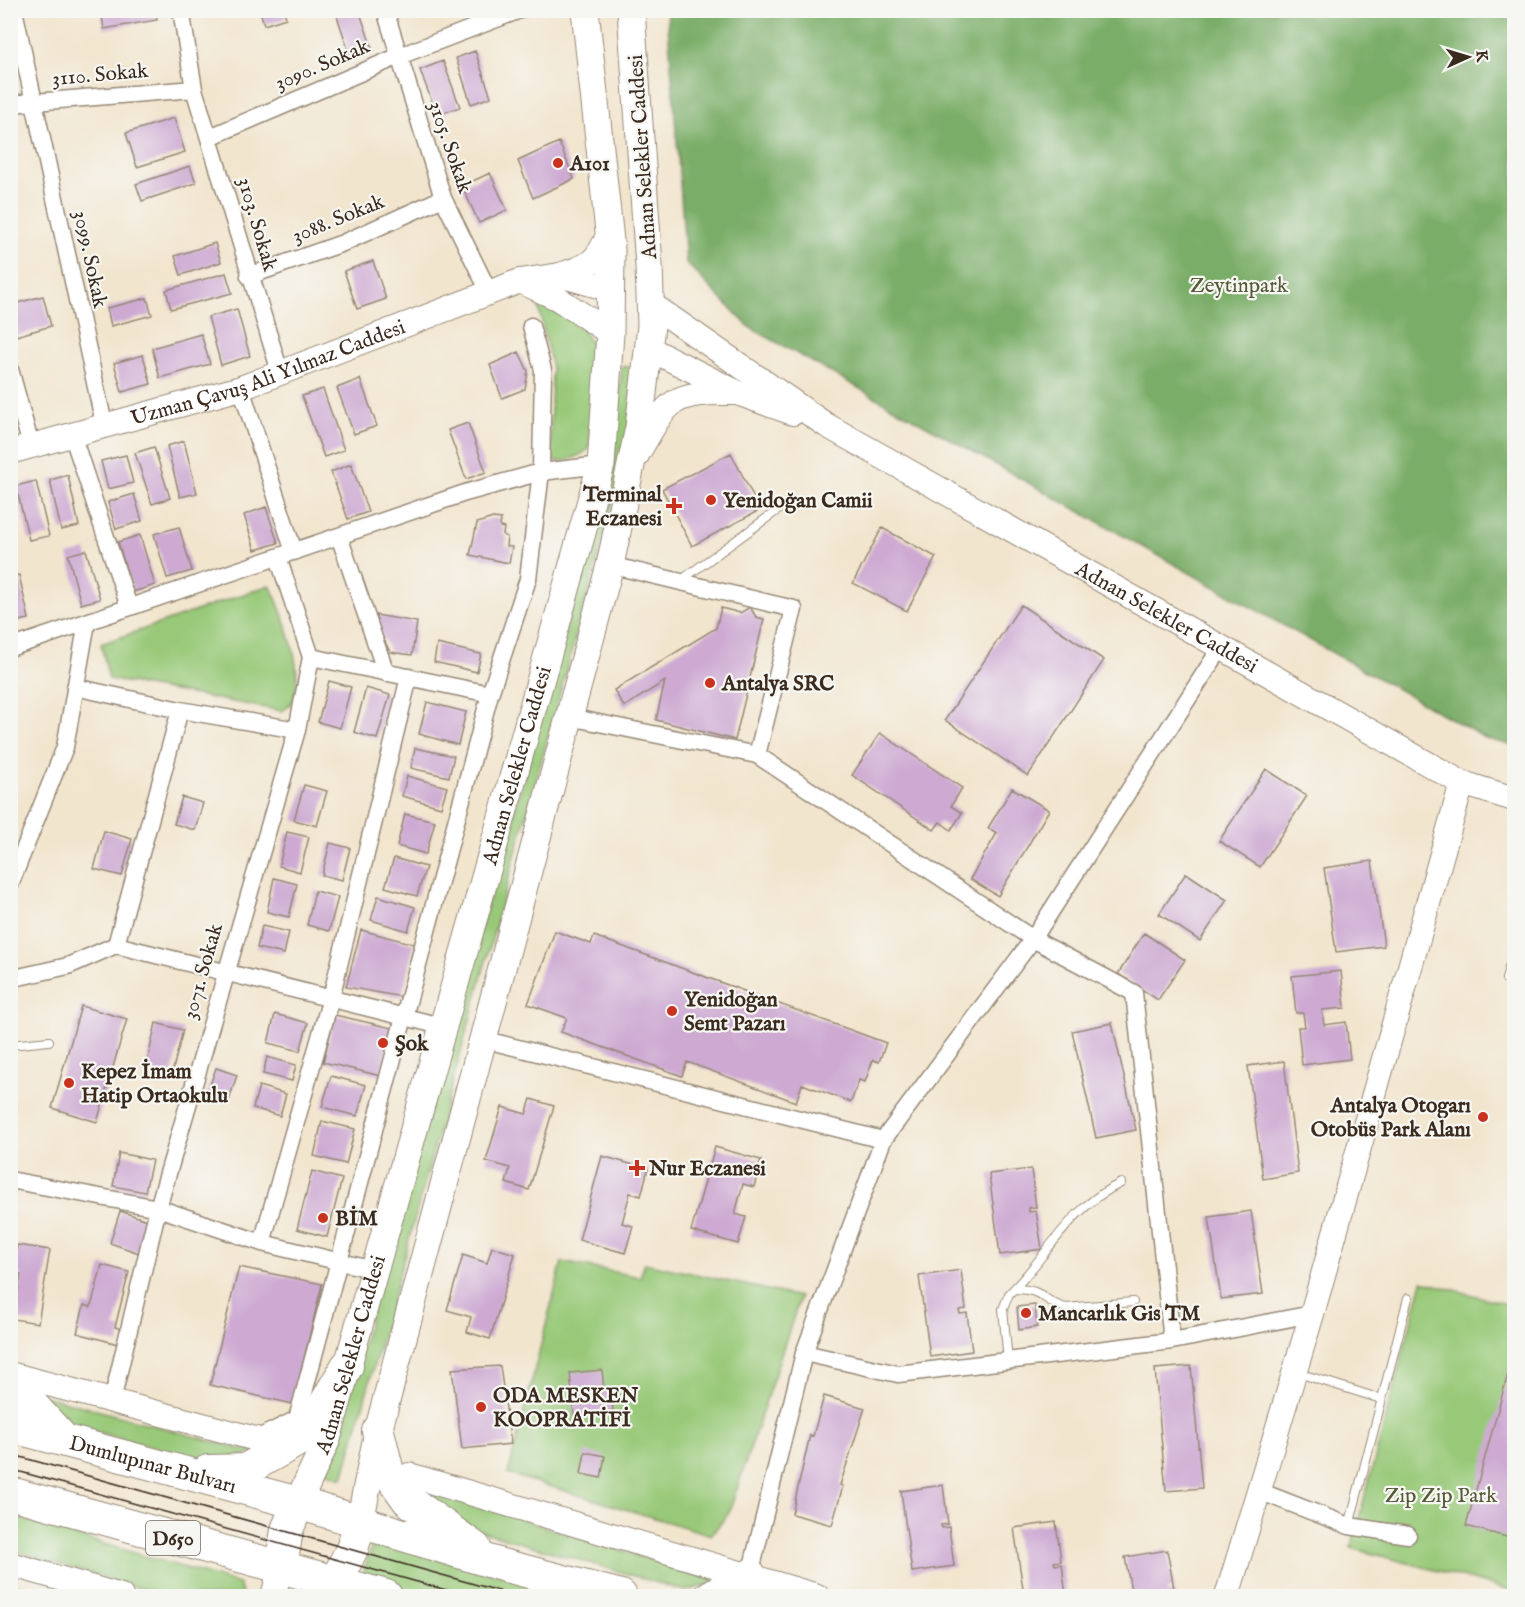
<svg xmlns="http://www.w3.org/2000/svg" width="1525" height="1607" font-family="'IM FELL English',serif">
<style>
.green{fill:#98c978;stroke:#6a7a4b;stroke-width:1.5}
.forest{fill:#7aad68;stroke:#5a6c43;stroke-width:1.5}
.building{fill:#ceaad3}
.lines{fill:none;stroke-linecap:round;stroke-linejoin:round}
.lane-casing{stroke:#968876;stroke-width:10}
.street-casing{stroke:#968876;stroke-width:19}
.secondary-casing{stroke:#968876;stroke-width:26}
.primary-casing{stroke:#968876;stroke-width:29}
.highway-casing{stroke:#968876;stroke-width:34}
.lane{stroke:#fff;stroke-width:8}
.street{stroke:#fff;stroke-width:16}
.secondary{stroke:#fff;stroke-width:24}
.primary{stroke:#fff;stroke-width:27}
.highway{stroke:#fff;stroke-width:32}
.tram{stroke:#3b2a1e;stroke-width:1.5}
.poi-dot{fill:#c8321e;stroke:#f6f6f2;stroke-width:2}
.labels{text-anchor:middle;stroke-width:4.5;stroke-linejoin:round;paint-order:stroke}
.shield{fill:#f6f6f2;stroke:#73675e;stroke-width:1.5}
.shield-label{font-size:20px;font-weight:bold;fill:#3b2a1e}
.street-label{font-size:21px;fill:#3b2a1e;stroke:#f6f6f2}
.poi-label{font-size:21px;font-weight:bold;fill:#3b2a1e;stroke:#f6f6f2;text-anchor:start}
.park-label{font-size:21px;fill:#575a39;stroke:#f6f6f2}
</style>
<rect width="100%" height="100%" fill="#f6f6f2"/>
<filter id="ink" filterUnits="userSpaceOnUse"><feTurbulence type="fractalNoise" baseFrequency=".0167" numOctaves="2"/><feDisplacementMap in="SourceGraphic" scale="12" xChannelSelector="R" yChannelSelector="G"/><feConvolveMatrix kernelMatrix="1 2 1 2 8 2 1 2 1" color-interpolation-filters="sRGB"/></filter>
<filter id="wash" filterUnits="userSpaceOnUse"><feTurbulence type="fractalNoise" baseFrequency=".008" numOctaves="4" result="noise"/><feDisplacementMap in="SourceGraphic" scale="24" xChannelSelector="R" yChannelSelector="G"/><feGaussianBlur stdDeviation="1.35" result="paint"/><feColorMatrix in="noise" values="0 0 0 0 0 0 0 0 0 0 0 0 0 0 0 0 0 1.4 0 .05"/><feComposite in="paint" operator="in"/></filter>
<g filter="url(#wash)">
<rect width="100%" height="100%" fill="#f2e5ce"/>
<path class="green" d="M538,304L570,319L584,332L597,353L589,449C578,457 563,465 550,460L552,368Z
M622,366L641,370L621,473L343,1478L326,1472L612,468Z
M270,585C283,613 316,693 282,711L109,679L101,644Z
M562,1262L640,1277L645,1263L800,1297L729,1513L711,1535L508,1474Z
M1422,1281L1514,1306V1591L1351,1548Z
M30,1392L241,1449L264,1445L267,1451L208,1462L63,1423Z
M417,1486L720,1582L685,1591L450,1522Z
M10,1516L239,1584L243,1596H166L11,1550Z
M374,1539L578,1596H415L361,1580Z
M10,1583H11L55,1596H11Z"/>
<path class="forest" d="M667,11H1514V746L1487,739L749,327L686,263Z"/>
<g id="blocks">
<path class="building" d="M101,10H156L157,20L104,29Z
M260,10H284L286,18L264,25Z
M335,10H359L373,51L351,58Z
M475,51L491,97L471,104L456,58Z
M443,61L460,107L437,115L420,70Z
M174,118L185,152L137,167L126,133Z
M559,142L574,179L533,198L518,161Z
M190,166L196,183L142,201L136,184Z
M490,173L507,210L479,223L462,186Z
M215,243L221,262L181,275L175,256Z
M373,261L386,299L357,309L344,271Z
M226,273L232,293L171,309L166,290Z
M43,296L51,326L16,336L10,305Z
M147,298L152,315L111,326L107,308Z
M237,309L250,356L221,365L208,317Z
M201,334L210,364L160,378L152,348Z
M519,352L528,371L525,389L502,398L490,365Z
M143,355L151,384L122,392L114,363Z
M360,379L377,426L354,434L337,388Z
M323,389L344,450L324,457L302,396Z
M468,423L486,472L466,479L448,430Z
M184,441L197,493L180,497L167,446Z
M154,447L170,498L152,504L135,453Z
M731,453L760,510L692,546L662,489Z
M126,455L133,483L108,489L101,461Z
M351,464L368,512L348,519L331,472Z
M68,475L79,526L61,530L50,480Z
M36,481L49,536L29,540L16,486Z
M134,494L142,521L116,529L108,502Z
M266,507L278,543L255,550L244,515Z
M493,518L501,519L500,527L504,528L503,535L507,537L506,546L512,547L509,563L470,555L477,523Z
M179,527L192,571L167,578L154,534Z
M882,528L936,557L907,611L853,583Z
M140,535L155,585L133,592L118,542Z
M86,550L100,599L81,604L68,555Z
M19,575L29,619L10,623V577Z
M1021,605L1104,660L1028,776L945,720Z
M750,607L756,617L764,619L735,740L656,720L665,681L624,707L614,690L716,628L721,608L740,613Z
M376,615L417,622L412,655L390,652L378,627Z
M437,644L481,654L477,672L434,662Z
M329,681L351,687L340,728L318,722Z
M366,688L390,695L377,739L354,732Z
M427,702L466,712L458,745L419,734Z
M880,733L962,788L951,806L962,813L951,830L940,822L934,830L852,775Z
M415,748L454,756L449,777L411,768Z
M1266,769L1307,796L1260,867L1219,841Z
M407,776L447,787L441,807L402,796Z
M304,785L327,791L317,826L294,820Z
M1012,788L1049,810L998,896L970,879L997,833L988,828Z
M182,797L203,803L195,830L174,824Z
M405,814L435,821L426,854L397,846Z
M104,831L132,839L122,876L94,869Z
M287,832L309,837L300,872L279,866Z
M330,843L350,848L342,880L322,875Z
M394,858L426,867L417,896L385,887Z
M1372,861L1384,946L1336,952L1324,868Z
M1186,873L1227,900L1200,941L1159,914Z
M274,878L297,884L289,917L267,912Z
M315,891L338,897L329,931L307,925Z
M378,896L415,907L408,931L371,920Z
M262,926L289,932L284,954L257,948Z
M361,930L414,944L402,997L346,987Z
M555,931L591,944L594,936L886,1043L879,1062L873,1060L865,1082L859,1080L851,1102L802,1084L796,1102L687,1062L682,1076L561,1032L567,1018L528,1004Z
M1144,933L1185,960L1158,1000L1118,974Z
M1341,971L1345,1008L1322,1010L1324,1025L1346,1022L1350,1059L1302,1065L1298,1027H1305L1303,1013H1296L1292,976Z
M81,1006L127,1019L97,1122L52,1108Z
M275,1014L308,1023L300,1051L268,1043Z
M335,1015L392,1028L381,1076L323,1062Z
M156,1023L183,1030L171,1077L145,1071Z
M1112,1023L1136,1130L1096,1138L1072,1031Z
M267,1057L296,1065L292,1081L263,1074Z
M1284,1061L1298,1173L1263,1179L1248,1066Z
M216,1068L237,1075L228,1103L206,1096Z
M331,1076L366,1085L357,1116L322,1107Z
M259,1086L286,1094L280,1116L253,1108Z
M531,1099L554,1106L529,1190L506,1183L510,1168L486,1161L502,1107L526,1114Z
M322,1121L355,1129L346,1164L314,1156Z
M715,1147L761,1160L754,1187L743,1184L735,1214L746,1217L738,1244L691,1231Z
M119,1153L152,1160L145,1192L113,1186Z
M602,1156L648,1169L641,1196L630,1193L622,1223L633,1226L625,1253L579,1240Z
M1031,1169L1036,1207L1029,1208V1212L1036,1211L1042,1249L1000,1255L989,1174Z
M312,1171L342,1179L327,1237L297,1229Z
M120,1211L150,1221L139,1253L110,1243Z
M1251,1211L1263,1294L1221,1299L1209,1217Z
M17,1245L50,1250L38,1323L13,1319L21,1274L13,1273Z
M492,1247L515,1254L490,1339L467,1332L471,1317L447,1310L463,1255L487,1263Z
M102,1265L129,1272L115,1327L122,1329L118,1344L77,1333L84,1305L91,1307Z
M239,1267L322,1284L293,1404L210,1385Z
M961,1270L966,1309L959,1310L960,1314L967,1313L972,1351L930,1357L919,1276Z
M1035,1305L1037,1327L1019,1330L1017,1307Z
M1514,1352V1539L1466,1526Z
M500,1366L511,1444L462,1449L452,1369Z
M1191,1366L1202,1488L1166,1491L1155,1369Z
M602,1370L604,1390L611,1389L613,1411L574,1415L570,1373Z
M824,1396L865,1408L840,1485L843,1486L832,1525L792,1514L810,1435L813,1436Z
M585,1452L605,1456L601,1478L581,1474Z
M943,1485L948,1524L941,1525L942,1528L949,1527L954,1566L912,1572L901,1491Z
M1056,1522L1061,1561L1054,1562L1055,1565L1062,1564L1066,1596H1024L1014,1528Z
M1167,1550L1174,1588L1167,1589V1593L1174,1592L1175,1596H1132L1125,1557Z"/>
</g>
</g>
<g filter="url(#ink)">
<use href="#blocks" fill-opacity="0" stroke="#968876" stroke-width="1.5"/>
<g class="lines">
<g class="lane-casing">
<path id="lane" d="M680,581L789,502
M1506,979L1514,949
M10,1045L49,1041
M1014,1289C1046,1289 1043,1303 1066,1308L1133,1302
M1008,1361L1003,1309L1009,1294C1049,1255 1068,1208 1121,1183
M1295,1372L1381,1399
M1349,1526L1408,1298"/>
</g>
<g class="street-casing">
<path id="street" d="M14,10L104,424
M181,10L194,89L280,372
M385,10L443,198L489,292
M10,104L194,89
M210,137L397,57L520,10
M249,276L343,243L443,198
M10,369L31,446
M241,388L294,552
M72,434L129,607
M339,536L386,673
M610,565L794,609L757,755
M10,648L465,493L541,472L601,465
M311,657L490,694
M75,687L180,710L297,730
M569,717L757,755L1033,939L1134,993L1172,1341
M10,885L65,747L87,622
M116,945L180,710
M10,979L68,966L116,945L441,1026
M482,1039L883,1140
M10,1180L158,1208L262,1243L374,1270
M262,1243L331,998L409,677
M804,1353L898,1374L1172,1341L1312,1314
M112,1401L158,1208L297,730L311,657L278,557
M256,1439L297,1419L490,694L528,579L541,472L543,370L531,326
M1259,1491L1349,1526L1408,1535
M750,1575L804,1353L883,1140L1033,939L1220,649"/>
</g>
<g class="secondary-casing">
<g id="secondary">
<path d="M560,275C591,265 596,263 609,234"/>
<path id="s1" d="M651,304L826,425L1462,783L1514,799"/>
<path d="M610,333L557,298L520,281L560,275L612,290"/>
<path d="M648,348L740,394L793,413"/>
<path id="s2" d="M10,452L241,388L520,281"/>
<path d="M637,455C668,401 669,392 734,393"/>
<path d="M10,1374L256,1439"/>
<path d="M409,1475L817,1596"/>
<path d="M10,1564L121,1596"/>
<path d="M273,1596L281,1567"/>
<path d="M1227,1596L1312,1314L1462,783"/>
</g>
</g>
<g class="primary-casing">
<g id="primary">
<path id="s3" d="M298,1503L327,1439L601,465L610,333L611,250L585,10"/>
<path d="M360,1522L378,1431L610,565L639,427L651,326L649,266L631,10"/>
</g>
</g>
<g class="highway-casing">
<g id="highway">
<path d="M10,1381L65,1441"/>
<path id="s4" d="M10,1426L298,1503L498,1564L621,1596"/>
<path d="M378,1431L388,1472L408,1500L475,1548"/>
<path d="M208,1471L245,1470L307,1435L347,1366"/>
<path d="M10,1493L386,1596"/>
<path d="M281,1567L287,1530L298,1503"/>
<path d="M336,1581L352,1549L360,1522"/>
<path d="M711,1596L750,1575"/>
</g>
</g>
<use href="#lane" class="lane"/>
<use href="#street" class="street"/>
<use href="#secondary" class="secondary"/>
<use href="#primary" class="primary"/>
<use href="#highway" class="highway"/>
<path class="tram" d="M10,1454L517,1596
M10,1469L468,1596"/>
</g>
</g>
<g class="poi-dot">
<circle cx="558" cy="163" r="6"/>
<circle cx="711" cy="500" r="6"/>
<path d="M671 497h6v6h6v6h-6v6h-6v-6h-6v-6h6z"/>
<circle cx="710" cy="683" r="6"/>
<circle cx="672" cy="1011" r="6"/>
<circle cx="383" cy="1043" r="6"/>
<circle cx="69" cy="1083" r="6"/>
<circle cx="1483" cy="1117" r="6"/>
<path d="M634 1159h6v6h6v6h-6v6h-6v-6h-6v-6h6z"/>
<circle cx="323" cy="1218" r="6"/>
<circle cx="1026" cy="1313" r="6"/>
<circle cx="481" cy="1407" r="6"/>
</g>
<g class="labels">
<rect class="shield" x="146" y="1521" width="54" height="34" rx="4.5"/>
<g class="shield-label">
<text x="173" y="1545">D650</text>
</g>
<g class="street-label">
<text transform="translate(322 64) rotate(-23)" y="7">3090. Sokak</text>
<text transform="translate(100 74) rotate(-5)" y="7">3110. Sokak</text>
<text transform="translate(451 147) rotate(71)" y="7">3105. Sokak</text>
<text transform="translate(642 157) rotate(-94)" y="7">Adnan Selekler Caddesi</text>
<text transform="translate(338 218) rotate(-22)" y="7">3088. Sokak</text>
<text transform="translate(258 224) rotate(74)" y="7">3103. Sokak</text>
<text transform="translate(91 259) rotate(78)" y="7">3099. Sokak</text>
<text dy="7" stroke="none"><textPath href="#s2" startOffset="270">Uzman Çavuş Ali Yılmaz Caddesi</textPath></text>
<text dy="7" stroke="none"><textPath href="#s1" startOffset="604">Adnan Selekler Caddesi</textPath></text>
<text dy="7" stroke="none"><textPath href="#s3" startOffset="770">Adnan Selekler Caddesi</textPath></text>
<text transform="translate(202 971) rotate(-74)" y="7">3071. Sokak</text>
<text dy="7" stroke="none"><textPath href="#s3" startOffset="158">Adnan Selekler Caddesi</textPath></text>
<text dy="7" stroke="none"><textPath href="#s4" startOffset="148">Dumlupınar Bulvarı</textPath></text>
</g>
<g class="poi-label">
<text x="570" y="170">A101</text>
<text x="662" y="501" text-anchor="end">Terminal<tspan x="662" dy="24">Eczanesi</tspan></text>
<text x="723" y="507">Yenidoğan Camii</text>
<text x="722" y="690">Antalya SRC</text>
<text x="684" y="1006">Yenidoğan<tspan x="684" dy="24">Semt Pazarı</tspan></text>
<text x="395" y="1050">Şok</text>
<text x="81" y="1078">Kepez İmam<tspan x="81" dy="24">Hatip Ortaokulu</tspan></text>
<text x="1471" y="1112" text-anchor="end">Antalya Otogarı<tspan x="1471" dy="24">Otobüs Park Alanı</tspan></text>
<text x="649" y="1175">Nur Eczanesi</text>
<text x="335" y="1225">BİM</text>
<text x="1038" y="1320">Mancarlık Gis TM</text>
<text x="493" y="1402">ODA MESKEN<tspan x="493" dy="24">KOOPRATİFİ</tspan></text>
</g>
<g class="park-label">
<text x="1239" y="292">Zeytinpark</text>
<text x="1441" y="1502">Zip Zip Park</text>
</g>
</g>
<rect width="1525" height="1607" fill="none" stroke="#f6f6f2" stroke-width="36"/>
<g transform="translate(1468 57) rotate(86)" stroke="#f6f6f2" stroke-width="4.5" paint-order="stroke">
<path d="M0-4.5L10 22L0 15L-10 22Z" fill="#3b2a1e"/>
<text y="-9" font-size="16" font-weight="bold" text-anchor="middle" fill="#3b2a1e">K</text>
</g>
</svg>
